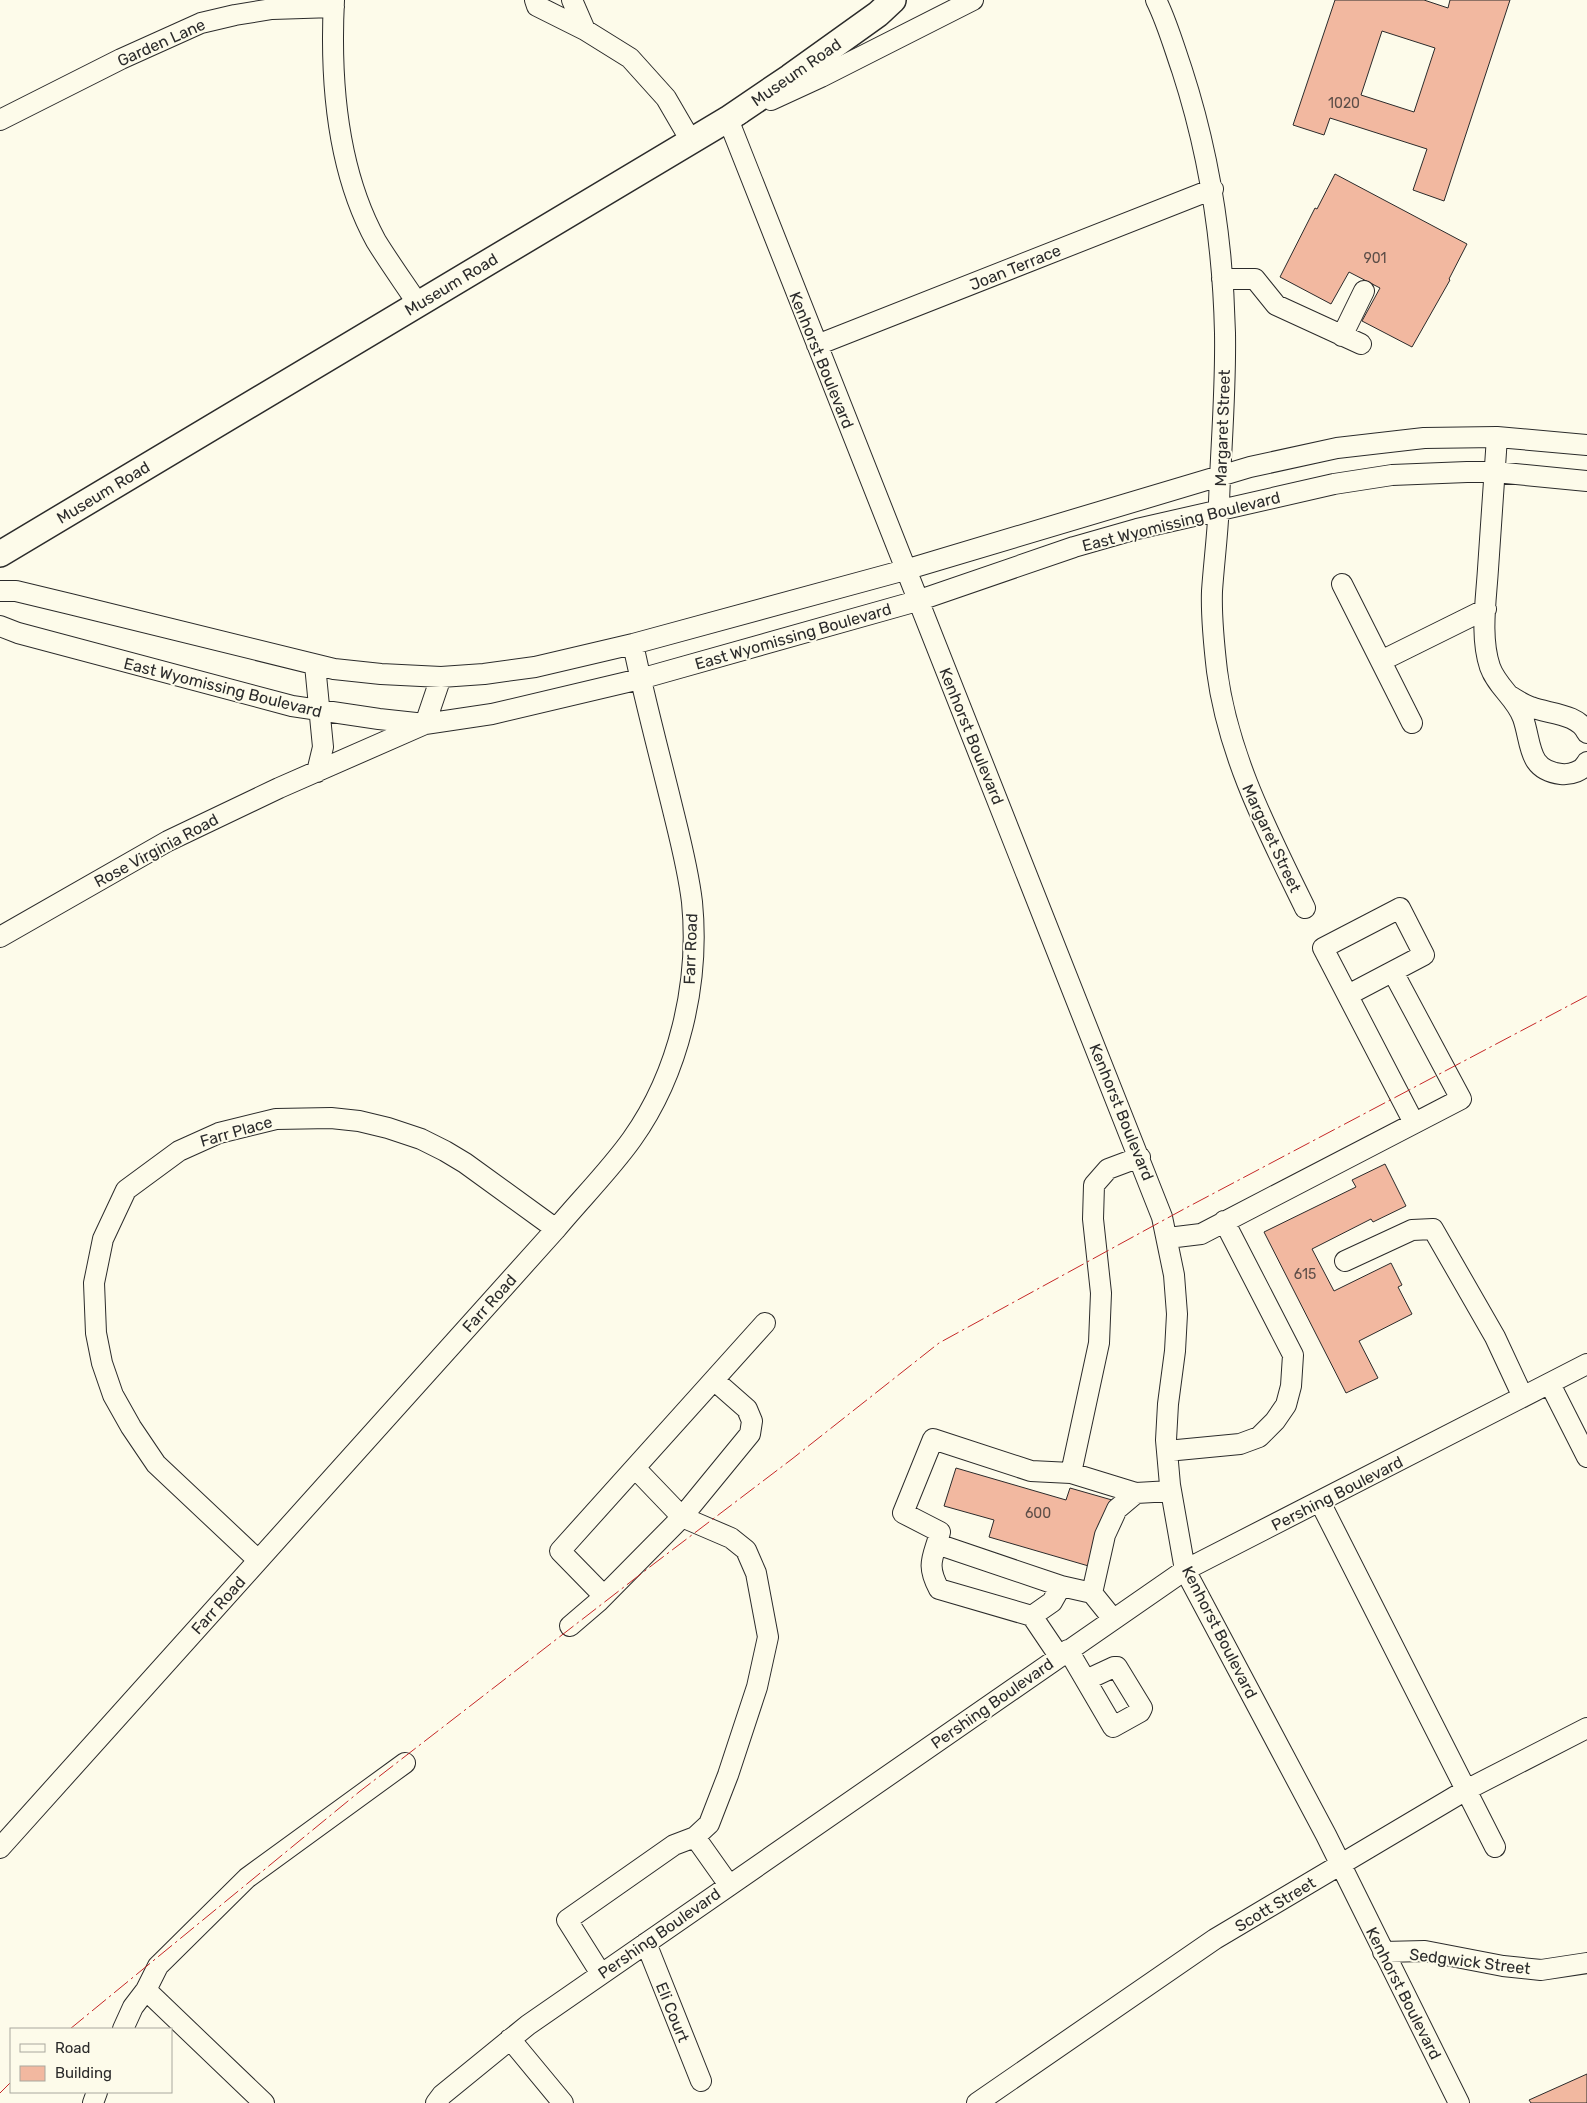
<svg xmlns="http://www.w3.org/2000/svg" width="1587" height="2103" font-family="Rubik,sans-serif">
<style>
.building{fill:#f2b8a0;stroke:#2b2b2b;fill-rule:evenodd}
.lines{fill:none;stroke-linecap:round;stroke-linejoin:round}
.minor-casing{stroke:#2b2b2b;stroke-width:22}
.major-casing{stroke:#2b2b2b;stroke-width:28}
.minor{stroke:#fdfbea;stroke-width:20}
.major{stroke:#fdfbea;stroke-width:25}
.power{stroke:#c62828;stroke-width:1;stroke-dasharray:18 4 2.5 4;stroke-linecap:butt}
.labels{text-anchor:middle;stroke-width:4;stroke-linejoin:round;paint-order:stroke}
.number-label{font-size:14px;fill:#5d4e48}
.street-label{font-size:16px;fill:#2b2b2b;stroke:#fdfbea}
</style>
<rect width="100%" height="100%" fill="#fdfbea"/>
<path class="building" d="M1335,0H1424L1448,8L1450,0H1510L1444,201L1413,190L1427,149L1330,118L1324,135L1293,125ZM1382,31L1435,48L1414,112L1361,95Z
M1335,174L1467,244L1449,279L1450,280L1412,347L1362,321L1380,288L1349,272L1331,304L1280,277L1315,208L1317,209Z
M1385,1164L1406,1206L1373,1222L1371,1219L1312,1249L1334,1291L1391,1263L1402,1285L1398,1287L1412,1314L1359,1341L1378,1378L1346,1393L1264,1232L1356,1187L1352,1180Z
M956,1468L1066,1500L1070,1488L1112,1500L1092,1567L989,1537L994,1520L944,1506Z
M1587,2074V2103H1531L1529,2100Z"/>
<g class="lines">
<g class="minor-casing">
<path id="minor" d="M334,0C330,79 337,170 376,241C389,262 404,283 418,304
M535,0L537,6L585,30L630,58L666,98L691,141
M572,0L585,30
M1156,0C1167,22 1174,47 1182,70C1210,156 1223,244 1225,333C1226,390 1221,446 1219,502C1218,532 1214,562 1212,591C1211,618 1214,645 1217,671C1228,756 1268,832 1305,908
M771,100L821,77L973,0
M740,114L728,119L1162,1217L1174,1275L1177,1314L1175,1351L1168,1404L1166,1440L1170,1485L1185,1570L1326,1835L1459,2103
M0,120L121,59L201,23L235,15L272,9L334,7
M1222,279H1255L1276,305L1361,344
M1342,336L1364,291
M817,345L1213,189
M1497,437C1494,481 1491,525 1488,569C1486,601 1480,637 1490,667C1497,687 1516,698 1523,718C1532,744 1527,770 1561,774C1571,775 1583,771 1587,762
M1342,584L1412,723
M0,591H16L70,604L334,669L381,674L441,677L484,674L535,667L633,644L905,570L1250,467L1337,448L1424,438L1497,437L1587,445
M0,626L18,633L292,706L379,719L425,724L492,714L640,679L917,601L1074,547L1137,529L1334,484L1392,475L1467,472H1495L1587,481
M1381,661L1486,609
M315,665L323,747L317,772
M1510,696C1517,700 1524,705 1531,707C1548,714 1578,713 1587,733
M0,937L168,841L279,788L425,724L441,677
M1348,995L1424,955L1400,908L1323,948L1414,1123
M1168,1238L1201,1234L1461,1099L1393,972
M1345,1261L1412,1230L1433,1229L1495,1337L1523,1397
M1550,1384L1587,1457
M1167,1451L1240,1444L1259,1437L1275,1421L1286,1405L1291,1386L1293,1355L1224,1221
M635,1468L682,1517L750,1434L752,1421L747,1409L714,1380
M1071,1473L1099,1343L1101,1293L1093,1219L1094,1185L1108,1169L1140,1157
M1320,1502L1495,1847
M937,1544L1061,1586L1092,1593
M258,1560L156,1464L131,1427L113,1395L102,1363L96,1333L94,1283L103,1239L126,1190L179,1151L219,1133L276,1119L331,1118L359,1121L388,1128L421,1139L445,1151L465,1163L556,1229
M604,1596L560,1551L765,1323
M1032,1616L1052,1602L1061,1586
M1113,1619L1092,1593L1105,1535L1117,1509L1136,1493
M570,1626L598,1602L682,1517L731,1538L746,1550L756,1573L768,1637L757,1687L728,1775L709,1824L695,1837L674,1845L567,1920L601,1974
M1068,1650L1113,1727L1140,1712L1142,1708L1117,1667H1114L1086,1680
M1059,1656L1032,1616L939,1589C925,1563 934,1557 940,1532L903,1513L933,1439L1031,1471L1071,1473L1136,1493L1171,1491
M695,1837L729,1885
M0,1848L556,1229C580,1200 610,1170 632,1139C679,1073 700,983 692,902C688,868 679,835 671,802C658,749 644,697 633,644
M646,1943L701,2081
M1383,1952L1425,1951L1503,1966L1541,1970L1587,1963
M146,1990L158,1966L247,1878L405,1763
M123,2029L133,2007L146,1990L264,2103
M510,2039L563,2103
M93,2103L97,2092
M436,2103L442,2095L528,2025L1185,1570L1587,1364
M977,2103L1215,1939L1466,1790L1587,1728"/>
</g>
<g class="major-casing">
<path id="major" d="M0,554L728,119L790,77L878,14L893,0"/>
</g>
<use href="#minor" class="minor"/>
<use href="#major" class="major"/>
<path class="power" d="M70,2029L359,1792L655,1563L792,1459L939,1343L1184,1209L1587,996
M0,2093L11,2082"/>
</g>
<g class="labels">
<g class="number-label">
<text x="1344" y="108">1020</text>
<text x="1375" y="263">901</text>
<text x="1305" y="1279">615</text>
<text x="1038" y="1518">600</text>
</g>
<g class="street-label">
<text transform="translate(161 42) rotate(-24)" y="6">Garden Lane</text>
<text transform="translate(796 72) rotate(-35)" y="6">Museum Road</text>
<text transform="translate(1015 267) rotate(-22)" y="6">Joan Terrace</text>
<text transform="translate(451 284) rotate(-31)" y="6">Museum Road</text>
<text transform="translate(822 360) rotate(68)" y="6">Kenhorst Boulevard</text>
<text transform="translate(1222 428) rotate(-88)" y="6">Margaret Street</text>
<text transform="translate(103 492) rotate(-31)" y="6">Museum Road</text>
<text transform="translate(1181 521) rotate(-14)" y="6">East Wyomissing Boulevard</text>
<text transform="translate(793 636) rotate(-16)" y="6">East Wyomissing Boulevard</text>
<text transform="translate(223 687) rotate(14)" y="6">East Wyomissing Boulevard</text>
<text transform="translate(972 736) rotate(68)" y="6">Kenhorst Boulevard</text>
<text transform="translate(1272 838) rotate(65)" y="6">Margaret Street</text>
<text transform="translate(156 850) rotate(-28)" y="6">Rose Virginia Road</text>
<text transform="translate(690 949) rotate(-88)" y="6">Farr Road</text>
<text transform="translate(1122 1112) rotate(68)" y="6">Kenhorst Boulevard</text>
<text transform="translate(236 1131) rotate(-16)" y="6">Farr Place</text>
<text transform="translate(489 1303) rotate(-48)" y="6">Farr Road</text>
<text transform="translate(1337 1493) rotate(-27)" y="6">Pershing Boulevard</text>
<text transform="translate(218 1605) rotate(-48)" y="6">Farr Road</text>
<text transform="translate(1220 1632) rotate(63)" y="6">Kenhorst Boulevard</text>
<text transform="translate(992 1703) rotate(-35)" y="6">Pershing Boulevard</text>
<text transform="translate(1275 1904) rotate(-31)" y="6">Scott Street</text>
<text transform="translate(659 1933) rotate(-35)" y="6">Pershing Boulevard</text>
<text transform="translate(1470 1961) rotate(7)" y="6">Sedgwick Street</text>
<text transform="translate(1404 1993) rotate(63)" y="6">Kenhorst Boulevard</text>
<text transform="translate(673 2012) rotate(68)" y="6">Eli Court</text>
</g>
</g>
<rect x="10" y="2028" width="162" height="65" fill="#fdfbea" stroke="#a9a89e"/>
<rect x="20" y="2044" width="25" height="8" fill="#fdfbea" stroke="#a9a89e"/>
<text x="55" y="2053" font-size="15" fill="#2b2b2b">Road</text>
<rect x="20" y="2066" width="25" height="15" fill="#f2b8a0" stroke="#a9a89e"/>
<text x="55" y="2078" font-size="15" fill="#2b2b2b">Building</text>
</svg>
